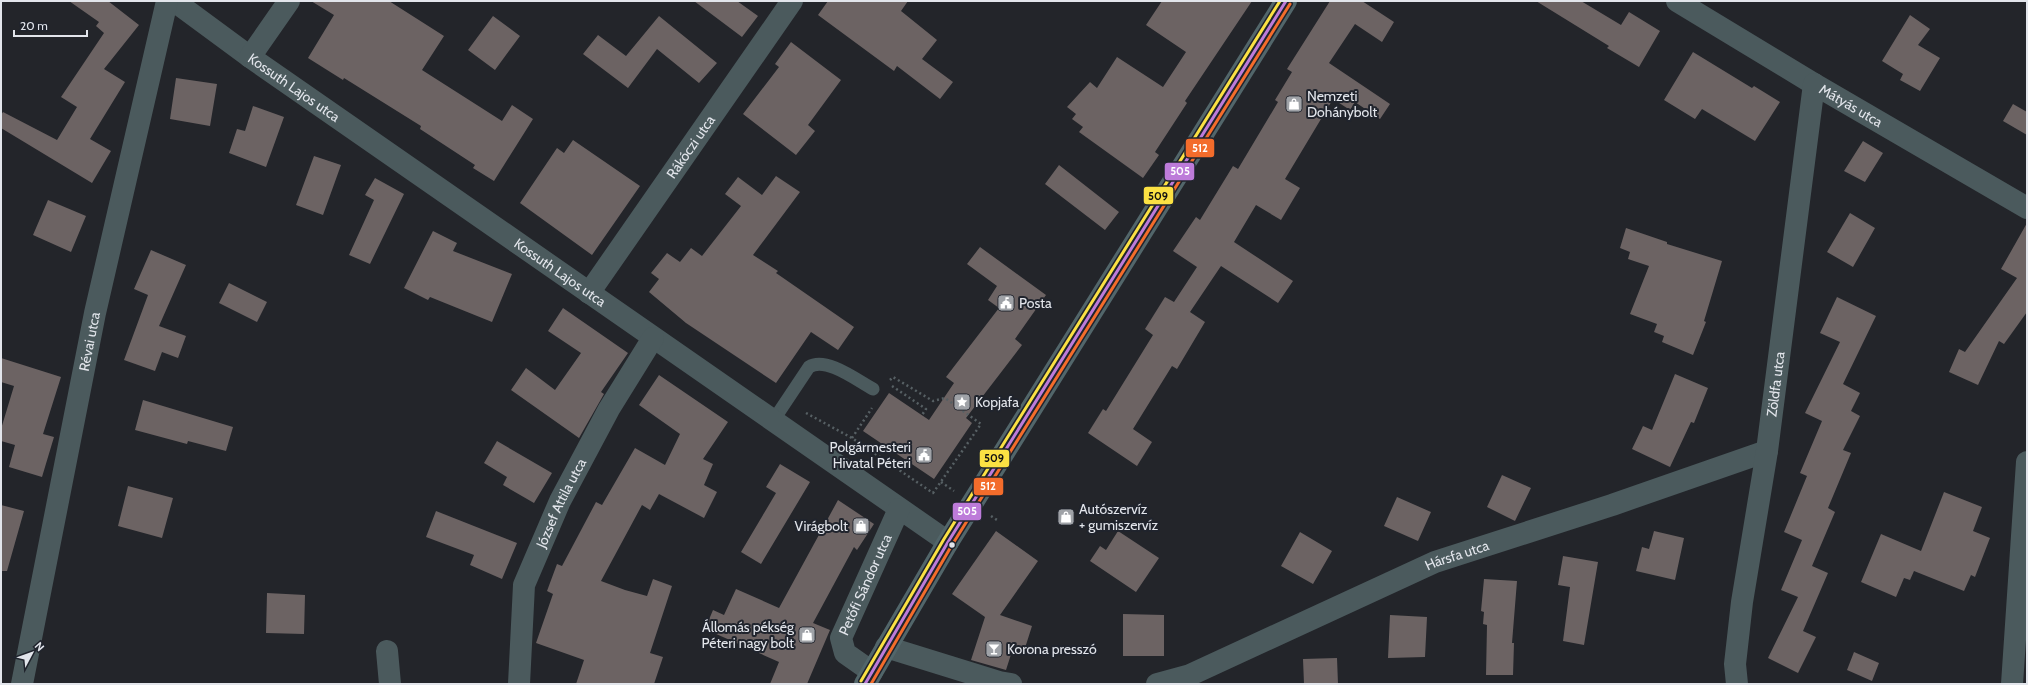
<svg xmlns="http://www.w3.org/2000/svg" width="2028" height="685" font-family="Cabin,sans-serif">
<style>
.building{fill:#6c6363}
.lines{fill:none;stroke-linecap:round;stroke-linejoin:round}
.path{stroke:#576064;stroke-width:2.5;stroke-dasharray:2 3;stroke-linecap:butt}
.lane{stroke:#4b5a5d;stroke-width:13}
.street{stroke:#4b5a5d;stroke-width:22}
.secondary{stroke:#52666a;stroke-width:22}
.bus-1-casing{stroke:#20242d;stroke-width:6}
.bus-2-casing{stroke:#20242d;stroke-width:6}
.bus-3-casing{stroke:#20242d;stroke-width:6}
.bus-1{stroke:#bd7bd9;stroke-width:3}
.bus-2{stroke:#f36c2b;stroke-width:3}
.bus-3{stroke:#fbe143;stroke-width:3}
.bus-dot{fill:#e2e5eb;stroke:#20242d;stroke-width:1.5}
.labels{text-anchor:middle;stroke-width:4;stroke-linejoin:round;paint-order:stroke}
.street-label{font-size:14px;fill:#e2e5eb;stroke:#20242d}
.poi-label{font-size:14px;fill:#e2e5eb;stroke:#20242d;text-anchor:start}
.line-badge{stroke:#20242d;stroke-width:1.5}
.badge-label{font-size:11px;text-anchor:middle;font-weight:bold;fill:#fff}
.pale-badge-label{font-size:11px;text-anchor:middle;font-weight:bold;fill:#111}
</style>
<rect width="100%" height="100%" fill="#23252a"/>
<path class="building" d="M69,1H108L139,25L104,69L125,82L90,139L111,151L92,183L1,128V115L3,112L57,140L77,107L61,97L104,33L96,26L99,22Z
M311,1H389L444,36L422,70L502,121L512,105L533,119L494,181L473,168L475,165L420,129L421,126L344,78L343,80L308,58L334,15Z
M694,1H737L758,16L742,37Z
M828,1H908L901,11L937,40L922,59L953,82L940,99L897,66L894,71L818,15Z
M1162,1H1252L1185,101L1187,103L1155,152L1159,155L1143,178L1079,132L1083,127L1072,119L1076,114L1067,107L1090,82L1097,88L1117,57L1163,87L1186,52L1146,25Z
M1330,1H1362L1394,22L1382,42L1355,24L1329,63L1390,104L1380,119L1355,102L1350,110L1333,99L1285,179L1300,188L1281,220L1256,205L1234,242L1293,281L1278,303L1221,266L1190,312L1205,322L1177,369L1172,366L1133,429L1152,442L1137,466L1088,433L1103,409L1106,411L1153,335L1145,329L1165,297L1174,302L1197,267L1173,251L1196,217L1200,220L1233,166L1238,169L1278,102L1275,100L1292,72L1287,69Z
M1536,1H1581L1621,25L1629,12L1660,31L1639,67L1607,48L1609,46Z
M1910,15L1930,29L1918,45L1940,58L1920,91L1900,80L1903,74L1882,61Z
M493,16L520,36L495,70L468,50Z
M659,16L717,63L699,83L657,49L628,88L583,54L598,35L626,56Z
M791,42L841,80L808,125L815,131L796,155L743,114L779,67L775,64Z
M1693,52L1752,88L1754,86L1780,102L1755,141L1702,109L1695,119L1664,100Z
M176,78L217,84L210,126L170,119Z
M2013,104L2027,112V135L2003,121Z
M253,106L284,117L266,167L229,153L237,129L245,131Z
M573,140L640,186L592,255L520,203L557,148L564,153Z
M1863,141L1883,153L1865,182L1844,171Z
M314,156L341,165L323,215L296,205Z
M1059,165L1119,212L1105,230L1045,184Z
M776,176L800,192L753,255L778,271L776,273L854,327L838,350L811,332L776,383L686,323L649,292L659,279L651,273L667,253L680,262L691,248L702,256L741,206L725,194L738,177L762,195Z
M375,178L404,194L370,264L349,255L374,200L365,195Z
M48,200L86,216L71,252L33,235Z
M1850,213L1875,228L1853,267L1827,252Z
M2027,223V312L2004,344L1999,341L1978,385L1949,372L1959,349L1965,352L2017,278L2001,269Z
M1626,228L1667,242V244L1722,261L1704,321L1706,322L1693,355L1662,342L1664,336L1654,332L1657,324L1630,314L1649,266L1628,259L1630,252L1620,248Z
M433,231L457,243L453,251L512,274L492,322L430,297L428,300L404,288Z
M980,247L1046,295L1015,339L1022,345L966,418L972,423L934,479L863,431L889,393L929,420L954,383L946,377L999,308L988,300L997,286L967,264Z
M151,250L186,265L159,326L186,336L178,358L162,352L155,371L124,360L148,295L134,289Z
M229,283L267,302L257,322L219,303Z
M1837,297L1876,316L1843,384L1860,393L1851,411L1860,416L1843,450L1851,453L1828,508L1835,512L1812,566L1828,573L1803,631L1816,637L1798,673L1768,658L1798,597L1781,590L1802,540L1784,532L1807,476L1800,473L1822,421L1805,413L1840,342L1820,333Z
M563,308L628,353L601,392L604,394L579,438L511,390L526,368L555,390L581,353L548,331Z
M1,358L61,377L43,434L54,437L42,477L9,467L15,445L1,441V429L14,386L1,382Z
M1675,374L1708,388L1694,423L1691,422L1670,467L1632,449L1643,426L1652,430Z
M659,375L728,422L703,459L713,464L704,485L717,492L704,518L659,494L650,510L642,505L601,581L625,590L647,596L653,579L672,586L650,653L663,657L654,684H576L584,660L536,643L553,594L547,591L557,564L562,566L596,502L602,505L635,448L665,465L680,434L639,405Z
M143,400L233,427L226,451L188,441L187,444L135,430Z
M497,441L552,473L534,503L503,485L507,477L484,463Z
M780,464L810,482L761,564L741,552L776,493L766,487Z
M1502,475L1531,488L1515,521L1487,507Z
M128,486L173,498L162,538L118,526Z
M1944,492L1982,507L1973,531L1990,538L1975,577L1971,575L1964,591L1914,571L1910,580L1904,578L1896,597L1861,582L1881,534L1921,551Z
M1397,497L1431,512L1418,541L1384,526Z
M838,500L874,524L857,550L854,547L813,623L830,630L807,684H770L779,662L705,629L713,610L724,615L736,589L779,608Z
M1,505L24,511L7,571H1Z
M436,511L517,543L502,579L470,565L474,555L426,537Z
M996,531L1038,561L1000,615L1032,626L1025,648L1014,645L1006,670L971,660L985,617L952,594Z
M1118,531L1159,558L1136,592L1090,561L1100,546L1106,550Z
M1654,531L1684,538L1675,580L1636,571L1642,547L1649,549Z
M1300,532L1332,551L1313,584L1281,566Z
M1563,556L1598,562L1584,645L1563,641L1570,587L1558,585Z
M1484,579L1517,581L1512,643H1514L1513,675H1486L1487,625L1483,624L1484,612L1481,611Z
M267,593L305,595L304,634L266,633Z
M1123,614L1164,615V656H1123Z
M1390,615L1427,617L1425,657L1388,658Z
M1854,652L1879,663L1872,681L1847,670Z
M1337,658L1338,684H1304L1303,659Z"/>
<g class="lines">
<path class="path" d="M892,386L926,409L922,415
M806,413L852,438L933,493L981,424L945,398L933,401L893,377L890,380
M852,438L872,408
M941,482L954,491
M991,516L997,520"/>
<path class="lane" d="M773,421L809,367C826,356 858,381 873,389"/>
<g class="street">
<path id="s1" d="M174,1L250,57L948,542"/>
<path id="s2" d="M1677,1L1814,84L2027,208"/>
<path d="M250,57L289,1"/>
<path id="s3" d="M589,293L792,1"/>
<path d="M886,647L999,682L1011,684"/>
<path d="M387,651L390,684"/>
<path id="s4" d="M872,672L845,653L841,638L899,509"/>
<path id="s5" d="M22,684L95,313L167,1"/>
<path id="s6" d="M519,684L524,585L560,501L609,409L653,338"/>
<path id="s7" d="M1157,684L1190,675L1435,562L1612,505L1767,451"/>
<path id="s8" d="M1737,684L1735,664L1742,602L1767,451L1814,84"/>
<path d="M2012,684L2027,462"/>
</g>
<path class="secondary" d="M865,684L948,542L1286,1"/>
<g class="bus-1-casing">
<path id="bus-1" d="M865,684L948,542L1286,1"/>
</g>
<g class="bus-2-casing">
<path id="bus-2" d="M871,684L952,545L1290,4"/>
</g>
<g class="bus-3-casing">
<path id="bus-3" d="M861,681L944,539L1280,1"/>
</g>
<use href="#bus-1" class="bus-1"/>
<use href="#bus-2" class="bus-2"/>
<use href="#bus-3" class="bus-3"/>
</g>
<defs>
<g id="shop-square" transform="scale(0.9)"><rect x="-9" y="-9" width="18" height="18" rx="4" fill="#9fa2a7" stroke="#20242d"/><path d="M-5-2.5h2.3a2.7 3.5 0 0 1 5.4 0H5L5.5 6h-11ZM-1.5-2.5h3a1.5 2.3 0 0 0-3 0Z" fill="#fff"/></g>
<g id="civic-square" transform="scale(0.9)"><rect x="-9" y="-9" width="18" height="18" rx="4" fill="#9fa2a7" stroke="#20242d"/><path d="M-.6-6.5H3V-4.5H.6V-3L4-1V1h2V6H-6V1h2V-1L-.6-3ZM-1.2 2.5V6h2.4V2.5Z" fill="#fff"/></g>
<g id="sight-square" transform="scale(0.9)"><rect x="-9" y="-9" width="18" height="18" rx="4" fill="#9fa2a7" stroke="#20242d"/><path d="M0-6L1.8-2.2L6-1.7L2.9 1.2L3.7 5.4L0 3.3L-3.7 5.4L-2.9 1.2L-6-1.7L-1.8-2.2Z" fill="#fff"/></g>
<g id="bar-square" transform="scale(0.9)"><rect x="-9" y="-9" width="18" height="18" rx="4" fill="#9fa2a7" stroke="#20242d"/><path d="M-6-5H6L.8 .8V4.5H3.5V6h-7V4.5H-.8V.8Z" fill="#fff"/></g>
</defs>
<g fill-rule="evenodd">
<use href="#shop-square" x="1294" y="104"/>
<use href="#civic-square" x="1006" y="303"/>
<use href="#sight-square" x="962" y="402"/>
<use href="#civic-square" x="924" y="455"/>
<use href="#shop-square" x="1066" y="517"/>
<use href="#shop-square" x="861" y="526"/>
<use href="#shop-square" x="807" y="635"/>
<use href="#bar-square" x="994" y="649"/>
</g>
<circle class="bus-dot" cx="952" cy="545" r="3.5"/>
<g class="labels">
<g class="street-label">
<text dy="5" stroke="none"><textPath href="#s1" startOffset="148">Kossuth Lajos utca</textPath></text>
<text dy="5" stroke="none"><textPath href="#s2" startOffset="203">Mátyás utca</textPath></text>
<text dy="5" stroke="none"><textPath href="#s3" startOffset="178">Rákóczi utca</textPath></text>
<text dy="5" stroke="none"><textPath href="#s1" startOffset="472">Kossuth Lajos utca</textPath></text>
<text dy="5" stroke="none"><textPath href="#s5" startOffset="349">Révai utca</textPath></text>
<text dy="5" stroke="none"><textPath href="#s8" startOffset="303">Zöldfa utca</textPath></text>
<text dy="5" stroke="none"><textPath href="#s6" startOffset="189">József Attila utca</textPath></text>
<text dy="5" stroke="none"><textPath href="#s7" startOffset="327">Hársfa utca</textPath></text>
<text dy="5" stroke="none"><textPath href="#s4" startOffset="107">Petőfi Sándor utca</textPath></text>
</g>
<g class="poi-label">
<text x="1307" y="101">Nemzeti<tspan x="1307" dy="16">Dohánybolt</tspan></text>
<text x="1019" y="308">Posta</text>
<text x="975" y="407">Kopjafa</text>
<text x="911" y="452" text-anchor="end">Polgármesteri<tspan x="911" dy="16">Hivatal Péteri</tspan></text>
<text x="1079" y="514">Autószervíz<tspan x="1079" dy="16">+ gumiszervíz</tspan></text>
<text x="848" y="531" text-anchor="end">Virágbolt</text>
<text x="794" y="632" text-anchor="end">Állomás pékség<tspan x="794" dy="16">Péteri nagy bolt</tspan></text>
<text x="1007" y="654">Korona presszó</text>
</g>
</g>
<g class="line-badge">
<rect x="1185" y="138" width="30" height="20" rx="4" fill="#f36c2b"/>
<rect x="1164" y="162" width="31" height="19" rx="4" fill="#bd7bd9"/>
<rect x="1143" y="186" width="31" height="19" rx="4" fill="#fbe143"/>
<rect x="979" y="449" width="31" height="19" rx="4" fill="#fbe143"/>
<rect x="973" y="477" width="31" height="19" rx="4" fill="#f36c2b"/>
<rect x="952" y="502" width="30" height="19" rx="4" fill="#bd7bd9"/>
</g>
<g class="badge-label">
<text x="1200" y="152">512</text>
<text x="1180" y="175">505</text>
<text x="988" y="490">512</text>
<text x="967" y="515">505</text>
</g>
<g class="pale-badge-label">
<text x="1158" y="200">509</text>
<text x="994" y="462">509</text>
</g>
<rect width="2028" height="685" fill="none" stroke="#e2e5eb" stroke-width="4"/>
<g transform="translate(32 653) rotate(49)" stroke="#20242d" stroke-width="3" paint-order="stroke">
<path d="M0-3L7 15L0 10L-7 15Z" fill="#e2e5eb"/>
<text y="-6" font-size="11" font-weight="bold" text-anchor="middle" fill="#e2e5eb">N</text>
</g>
<path d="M14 30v6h73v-6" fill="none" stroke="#e2e5eb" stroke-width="2"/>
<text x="20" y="30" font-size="12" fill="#e2e5eb" stroke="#20242d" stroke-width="3" paint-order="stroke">20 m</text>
</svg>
